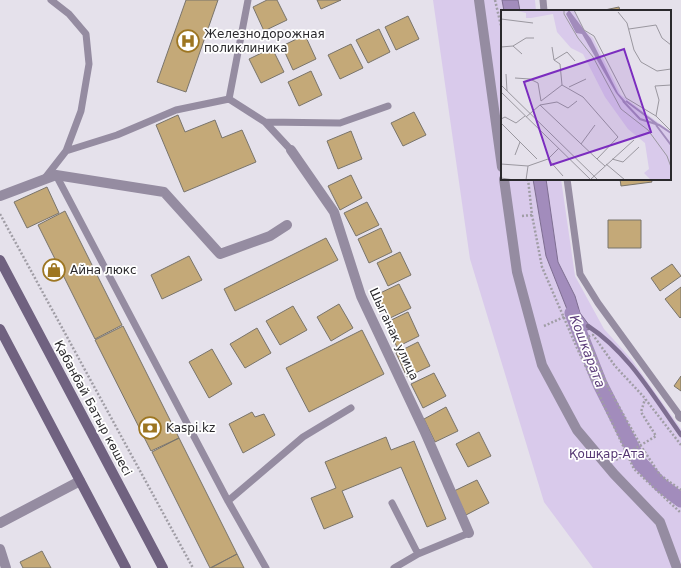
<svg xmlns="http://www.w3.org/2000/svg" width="681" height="568" font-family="'DejaVu Sans',sans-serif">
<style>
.green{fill:#d9caeb}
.water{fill:#a28cbc;stroke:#7e6e91}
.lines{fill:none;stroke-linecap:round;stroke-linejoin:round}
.stream{stroke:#7e6e91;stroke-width:4.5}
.canal{stroke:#a28cbc;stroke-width:15}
.building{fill:#c4a978;stroke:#79746b}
.path{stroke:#a09da5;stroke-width:2.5;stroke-dasharray:2 2;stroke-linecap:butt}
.service{stroke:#958ca1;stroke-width:7}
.pedestrian{stroke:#958ca1;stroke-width:10}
.minor{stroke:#958ca1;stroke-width:10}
.secondary{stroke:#706280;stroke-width:10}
.labels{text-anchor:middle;stroke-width:3.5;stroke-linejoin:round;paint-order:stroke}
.poi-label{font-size:12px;fill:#2a292c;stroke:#fff;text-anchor:start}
.street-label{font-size:12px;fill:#2a292c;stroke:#fff}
.park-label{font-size:12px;fill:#543672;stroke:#fff}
.water-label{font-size:13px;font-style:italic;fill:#5c3d7a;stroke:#fff}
.inset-river{fill:none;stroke:#a28cbc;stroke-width:2}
.inset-road{fill:none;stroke:#9a979f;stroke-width:1}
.view{fill:#7b2cbf;fill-opacity:0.15;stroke:#7b2cbf;stroke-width:2}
.inset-edge{fill:none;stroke:#2a292c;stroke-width:2}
</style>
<rect width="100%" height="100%" fill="#e5e1eb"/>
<path class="green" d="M433,0H535L536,11H502V179H561L575,276L604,329L632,360L681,429V568H593L544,502L470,259Z"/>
<path class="water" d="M502,0H518L520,11H504Z
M533,179H546L558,262L575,296L580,313L592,329L576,332L546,256Z"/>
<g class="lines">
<path class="stream" d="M588,326C628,352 653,396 681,435"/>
<path class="canal" d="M572,313L600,384L640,463L661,485L681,500"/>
</g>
<path class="building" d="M186,0H218L186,92L157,82Z
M267,0H277L287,20L264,31L253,7Z
M317,0H341L321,9Z
M619,7L620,11H600Z
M408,16L419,39L396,50L385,27Z
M379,29L390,52L368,63L356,40Z
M305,35L316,59L293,70L282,46Z
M351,44L363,68L340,79L328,55Z
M272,48L284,72L261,83L249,59Z
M311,71L322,95L299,106L288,82Z
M414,112L426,135L403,146L391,123Z
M178,115L185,132L215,120L222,138L242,130L256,162L184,192L156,125Z
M351,131L362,159L338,169L327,141Z
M351,175L362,198L340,210L328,186Z
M620,179H651L652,182L621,186Z
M47,187L59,213L27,228L14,202Z
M367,202L379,225L356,236L344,213Z
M65,211L122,325L95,339L38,225Z
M608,220H641V248H608Z
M381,228L392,252L369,263L358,239Z
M326,238L338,260L235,311L224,289Z
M400,252L411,275L388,286L377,263Z
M189,256L202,280L162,299L151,275Z
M672,264L681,276L660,291L651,278Z
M399,284L411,308L388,319L376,295Z
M681,287V317L680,318L665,299Z
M339,304L353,328L331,341L317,317Z
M293,306L307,330L280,345L266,321Z
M408,312L419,336L397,347L385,323Z
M123,326L179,438L151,451L95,340Z
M257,328L271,353L245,368L230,344Z
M362,330L384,374L309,412L286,368Z
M418,342L430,366L407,377L396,353Z
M212,349L232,384L209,398L189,362Z
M434,373L446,396L423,408L411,384Z
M681,376V391L674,386Z
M446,407L458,431L435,442L424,419Z
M252,412L255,417L264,414L275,435L243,453L229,424Z
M479,432L491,456L468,467L456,444Z
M386,437L391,450L414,441L446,519L427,527L401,467L342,491L353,517L324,529L311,498L336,488L325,462Z
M179,438L237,554L210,568L152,452Z
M477,480L489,503L466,515L454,491Z
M42,551L51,568H23L20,562Z
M237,554L244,568H211Z"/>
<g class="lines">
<path class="path" d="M495,0L502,30
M528,179L532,215L542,267L577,348L634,469L681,513
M0,214L193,568
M522,216L532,215
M544,326L564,317
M681,445L643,396L615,366L593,335L587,337L608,387L641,446L660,475L681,490
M616,460L656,436L641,412L645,399"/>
<path class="service" d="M51,0L69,14L86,34L89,64L81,111L66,151
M248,0L229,99L265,122L291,150
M543,0L544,11
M265,122L340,123L388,106
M56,175L228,501L266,568
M45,178L66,151L117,135L176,110L229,99
M567,179L580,274L598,303L680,416
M228,501L303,437L351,408
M392,503L418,554
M394,568L418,554L469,533"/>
<path class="pedestrian" d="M479,0L502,167
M504,179L517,272L542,365L577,430L614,474L660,522L677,568"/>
<path class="minor" d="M291,150L334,212L361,296L424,430L469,533
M0,196L56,175L164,192L220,254L270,236L287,225
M680,416L681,417
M0,523L80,481
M0,549L6,568"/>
<path class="secondary" d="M0,260L163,568
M0,329L126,568"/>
</g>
<defs>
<g id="hospital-ring" transform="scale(1.15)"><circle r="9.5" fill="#fff" stroke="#9d7622" stroke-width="1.5"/><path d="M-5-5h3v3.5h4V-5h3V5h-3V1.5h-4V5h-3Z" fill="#9d7622"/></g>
<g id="shop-ring" transform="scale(1.15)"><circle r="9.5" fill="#fff" stroke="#9d7622" stroke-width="1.5"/><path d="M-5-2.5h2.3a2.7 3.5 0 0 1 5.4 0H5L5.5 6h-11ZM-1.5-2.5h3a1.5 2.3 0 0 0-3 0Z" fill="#9d7622"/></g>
<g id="bank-ring" transform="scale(1.15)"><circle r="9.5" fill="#fff" stroke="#9d7622" stroke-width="1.5"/><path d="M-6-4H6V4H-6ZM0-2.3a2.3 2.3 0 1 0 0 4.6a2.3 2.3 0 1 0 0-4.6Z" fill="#9d7622"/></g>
</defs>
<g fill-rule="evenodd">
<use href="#hospital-ring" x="188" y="41"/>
<use href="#shop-ring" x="54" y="270"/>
<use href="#bank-ring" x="150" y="428"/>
</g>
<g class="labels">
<g class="poi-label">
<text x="204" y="38">Железнодорожная<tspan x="204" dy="14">поликлиника</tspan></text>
<text x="70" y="274">Айна люкс</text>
<text x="166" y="432">Kaspi.kz</text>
</g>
<g class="street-label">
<text transform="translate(394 334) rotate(65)" y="4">Шыганак улица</text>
<text transform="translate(93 408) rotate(62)" y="4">Қабанбай Батыр көшесі</text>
</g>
<g class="park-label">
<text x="607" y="458">Қошқар-Ата</text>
</g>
<g class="water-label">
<text transform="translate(588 351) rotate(69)" y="5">Кошкарата</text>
</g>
</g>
<g transform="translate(501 10)">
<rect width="170" height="170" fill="#e5e1eb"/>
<path d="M13,0H73L83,20L92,28L120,85L170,122V170H150L143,163L148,159L144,133L127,119L104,87L82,44L70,38L56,22L52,4L30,8H25V3Z" fill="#d9caeb"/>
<path d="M68,0L90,29L117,83L125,92L123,93L115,83L81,24L75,23L65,4Z" fill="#a28cbc"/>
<path class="inset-river" d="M122,91L139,109L158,115L170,123M125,91L156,114M155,115L170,135"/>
<path class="inset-road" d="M63,0V4L77,28L92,47L120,99L147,120L166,146L170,157M73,0L83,20L93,26L125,88L155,106L158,90L154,76L170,75M117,2L126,13L133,40L140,52L156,61L170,59M0,9L32,13M128,19L155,15L161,28L170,35M12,36L25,28H33M0,37L12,36L21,44M51,37L53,50L59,54L61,75L82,87L117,127L96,149L104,156M53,50L66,42L74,51M5,64L6,81M14,68L29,69L37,73L40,91M0,75L97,170M68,77L85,69M0,82L90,170M40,91L61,75M39,95L96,149M155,106L170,121M25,107L39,95L56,92L67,98L76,91M0,109L4,107L15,113L24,106M0,113L36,149M80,134L94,115M58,138L47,149L62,166M14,145L19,132M111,149L122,152L138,137M0,154L27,156L47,149M105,154L124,170M0,168L13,170M90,169L133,130M25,170L27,156"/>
<path class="view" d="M123,39L150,122L50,155L23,72Z"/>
<rect width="170" height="170" class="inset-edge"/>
</g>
</svg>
